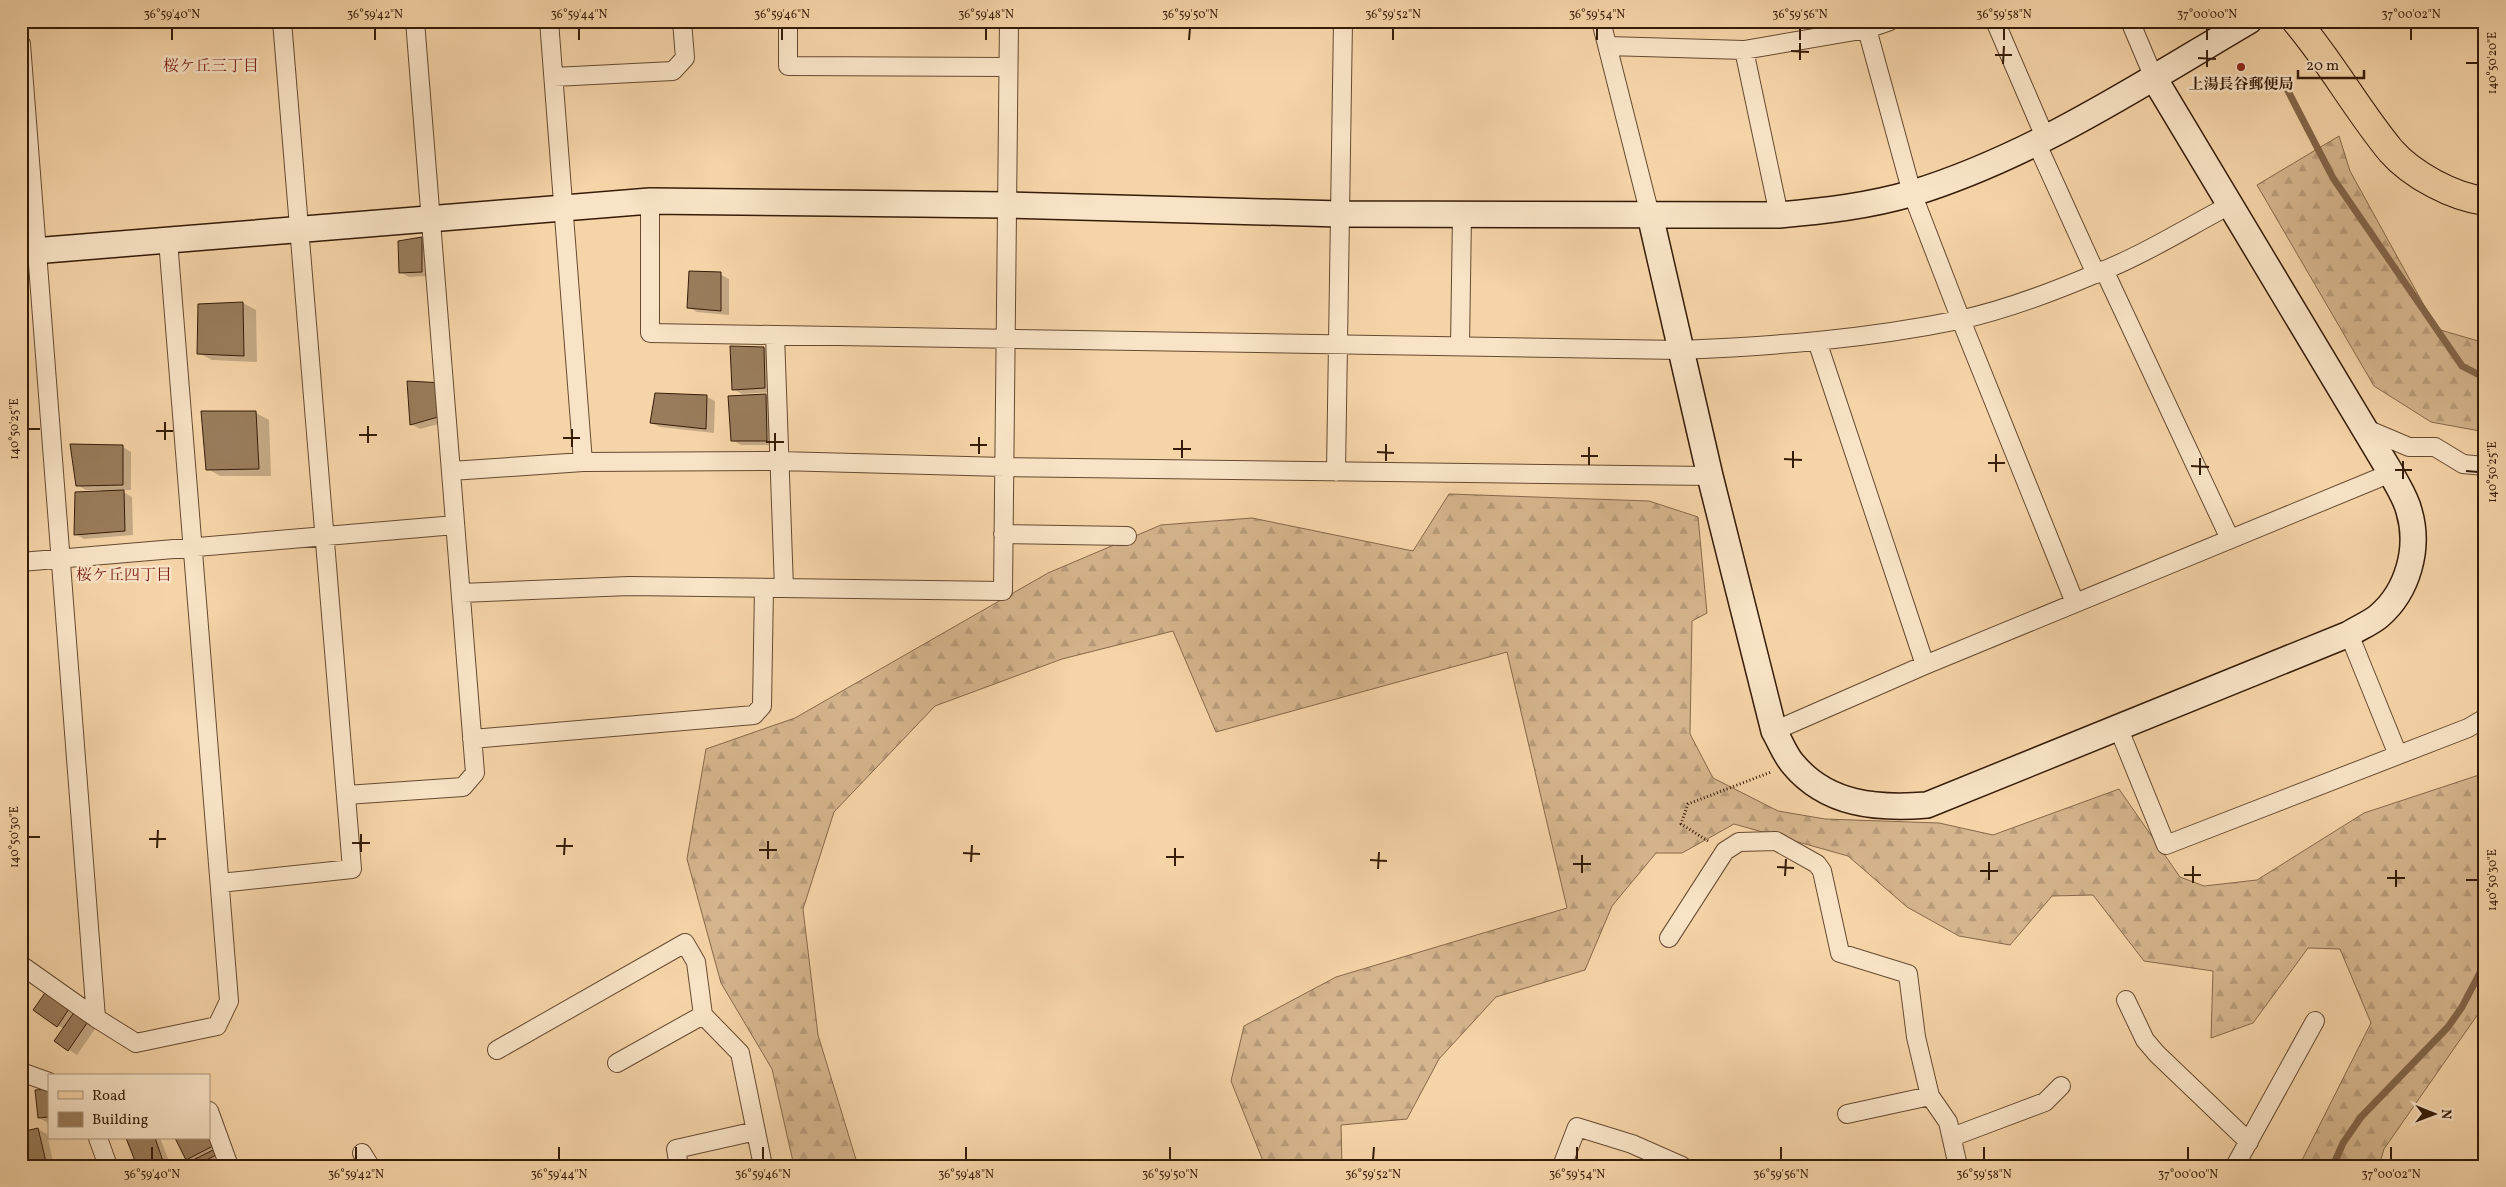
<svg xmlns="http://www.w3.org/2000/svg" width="2506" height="1187" font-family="Vollkorn,'Noto Serif JP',serif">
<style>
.forest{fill:url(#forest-firs);stroke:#86684a}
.shadow{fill:#0003}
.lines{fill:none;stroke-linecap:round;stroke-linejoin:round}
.stream{stroke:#826548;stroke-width:7}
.building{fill:#997c5b;stroke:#361c08}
.street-casing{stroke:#664a30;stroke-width:20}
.secondary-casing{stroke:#361c08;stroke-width:28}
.primary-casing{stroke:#361c08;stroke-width:30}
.path{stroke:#361c08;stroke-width:3;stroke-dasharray:1 2.5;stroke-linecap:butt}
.street{stroke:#f8e3c6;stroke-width:18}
.secondary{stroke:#f8e3c6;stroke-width:25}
.primary{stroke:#f5d4a8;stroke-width:28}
.ticks{fill:none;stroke:#361c08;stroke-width:2}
.poi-dot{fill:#8f2418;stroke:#f8e3c6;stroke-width:2}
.labels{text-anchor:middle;stroke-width:5;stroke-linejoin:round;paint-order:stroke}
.poi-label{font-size:15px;font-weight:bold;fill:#361c08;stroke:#f8e3c6}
.neighbourhood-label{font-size:16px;fill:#7a1f14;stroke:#f8e3c6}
.neatline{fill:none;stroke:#361c08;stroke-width:2}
.ticks-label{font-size:12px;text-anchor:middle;fill:#361c08}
</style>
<defs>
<pattern id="forest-firs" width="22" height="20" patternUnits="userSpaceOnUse" patternTransform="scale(1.25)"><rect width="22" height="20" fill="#d5b58d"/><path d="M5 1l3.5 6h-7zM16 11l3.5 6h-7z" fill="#b79b78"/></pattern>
</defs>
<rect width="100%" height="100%" fill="#f5d4a8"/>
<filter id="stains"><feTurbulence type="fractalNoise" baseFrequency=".004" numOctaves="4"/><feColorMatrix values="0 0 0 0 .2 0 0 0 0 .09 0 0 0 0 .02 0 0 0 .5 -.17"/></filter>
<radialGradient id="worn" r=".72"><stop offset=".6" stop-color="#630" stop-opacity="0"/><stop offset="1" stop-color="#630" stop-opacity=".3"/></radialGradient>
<path class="forest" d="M2339,136L2350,171L2437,329L2485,343V432L2431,422L2374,386L2257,185Z
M1449,494L1649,501L1698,517L1707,613L1692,621L1690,734L1713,778L1778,811L1825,819L1939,823L1993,835L2119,789L2180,877L2204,886L2257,880L2364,813L2485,773V1004L2384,1149L2379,1166H2299L2371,1023L2340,949L2308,948L2253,1023L2211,1038L2213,971L2144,961L2093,895L2052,896L2010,945L1959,936L1907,907L1848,856L1734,824L1682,853H1656L1612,906L1585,970L1496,997L1439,1059L1407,1119L1341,1125L1342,1166H1265L1231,1081L1244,1026L1336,977L1567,908L1507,652L1216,732L1173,631L1062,659L935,706L834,812L803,909L818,1035L858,1166H794L772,1069L721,983L687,859L706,749L795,718L1048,573L1161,525L1252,518L1413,551Z"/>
<path class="shadow" d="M422,238L430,243V276L409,277L400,272Z
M720,274L729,279V315L697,312L688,307Z
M243,303L256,310L257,362L212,360L199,353L200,305Z
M732,347L764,348L772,353L773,392L742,394L733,389Z
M409,382L446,422L420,429L411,424Z
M656,395L707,397L715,401L714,433L660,427L651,423Z
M765,395L774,400L775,445H741L732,440Z
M203,412L256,413L269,420L271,476H220L208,469Z
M123,447L131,452V490H120L132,497L133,535L84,539L75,534L102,490H86L77,485Z
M47,991L97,1026L77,1055L56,1041L64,1029L57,1025Z
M49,1090V1122L48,1123L39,1118Z
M21,1092L29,1127L21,1129Z
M209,1127L219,1158L202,1166H184L191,1162L186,1159L209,1138Z
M38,1129L47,1134L54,1166H25L21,1152V1133Z
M128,1138H160L171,1166H138Z"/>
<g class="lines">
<path class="stream" d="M2286,87L2333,178L2462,366L2485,378
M2333,1166L2343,1143L2361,1117L2448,1027L2462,1007L2485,963"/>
</g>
<path class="building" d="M422,237V272L399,273L398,241Z
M689,271L721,272V311L687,308Z
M243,302L244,356L197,354L198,304Z
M730,346L764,347L765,388L732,390Z
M407,381L444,383L438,417L410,425Z
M655,393L707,395L706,429L650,423Z
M766,394L767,441H731L728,396Z
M201,411H256L259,469L206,470Z
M70,444L123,445V485L76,486Z
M124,490L125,531L74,535L75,492Z
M47,990L71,1006L57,1027L33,1010Z
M75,1011L89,1020L68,1051L54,1041Z
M49,1089V1117L38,1118L35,1090Z
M38,1128L47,1166H23L21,1132Z
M126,1138H155L164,1164L137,1166Z
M175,1138H209L213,1146L186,1160Z
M213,1150L216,1155L195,1166H181Z"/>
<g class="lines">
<g class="street-casing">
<path id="street" d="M549,21L583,462L779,461L1004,467L1710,476
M788,21V66L1008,67
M1601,21L1650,215
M1995,21L2045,137
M2130,21L2154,78
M1867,29L1912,193L1961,320L2075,603
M21,44L96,1018L21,965
M1608,46L1744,50L1867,29L1890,21
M1744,50L1779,215
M554,77L673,71L685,58L682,21
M2036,142L2096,274
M650,201V333L1681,350C1774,346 1867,339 1959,320C2001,311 2055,291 2095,274C2142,256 2186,228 2230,205
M2104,270L2230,539
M775,335L784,588
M1817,341L1925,665
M1460,346L1462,214
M2364,428L2409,447H2435L2463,464L2485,466
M451,471L583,462
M1336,472L1343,21
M1003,534L1127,536
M21,562L455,525
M461,593L629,586L1003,591L1009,21
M2349,634L2398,755
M2118,727L2166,845L2468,728L2485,718
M1774,731L1925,665L2391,473
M472,739L754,715L762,706L764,588
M346,795L463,787L475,773L415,21
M220,883L352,869L282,21
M1669,938L1725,851L1739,842L1776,841L1817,864L1822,871L1840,953L1908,974L1916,1037L1930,1096L1948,1122L1958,1166
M2126,1000L2145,1040L2157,1054L2249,1142
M96,1018L136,1043L217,1026L229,1001L168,240
M497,1050L685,943L696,962L703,1015L740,1053L763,1166
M617,1063L703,1015
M21,1072L49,1082
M209,1111L229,1166
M1847,1114L1930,1096
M1952,1137L2045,1102L2061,1086
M98,1138L108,1166
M362,1153L370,1166
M679,1166L676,1149L756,1131
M1562,1166L1577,1127L1632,1144L1682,1166
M2235,1166L2315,1021"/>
</g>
<g class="secondary-casing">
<path id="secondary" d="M1650,215L1710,476L1774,731C1780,741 1785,755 1793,764C1827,805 1877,809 1927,805L2349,634C2358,628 2371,623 2379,616C2408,591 2420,548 2409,511C2406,498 2397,485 2391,473L2154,78
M21,252L650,201L1007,205L1340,214L1779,215C1824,211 1869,206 1913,193C2033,156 2142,84 2249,21"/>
</g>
<g class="primary-casing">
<path id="primary" d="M2296,21C2331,62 2357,110 2391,151C2412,175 2453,197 2485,201"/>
</g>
<path class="path" d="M1708,841L1681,824L1688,804L1771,772"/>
<use href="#street" class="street"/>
<use href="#secondary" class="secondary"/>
<use href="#primary" class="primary"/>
</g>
<path class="ticks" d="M172,40V28M375,40V28M579,40V28M782,40V28M986,40V28M1189,40L1190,28M1393,40V28M1597,40V28M1800,40V28M2004,40V28M2207,40V28M2411,40V28M1791,51L1809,52M1995,55H2012M2198,58L2216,59M1800,60V43M2466,63H2478M2003,64L2004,46M2207,67V50M28,429H40M156,431H173M359,435H377M563,438H580M165,440V422M766,442H784M368,443V426M970,445H987M572,447V429M1173,449H1191M775,451V433M1377,452L1394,453M979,454V437M1581,456H1598M1182,458V440M1784,459L1802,460M1386,461V444M1988,463H2005M1589,465V447M2191,466L2209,467M1793,468V451M2395,470H2412M2466,471L2478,472M1996,472V454M2200,475V458M2403,479V461M28,837H40M149,839H166M352,843H370M556,846H573M157,848L158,830M759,850H777M361,852V834M963,853L980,854M564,855L565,838M1166,857H1184M768,859V841M1370,860L1387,861M971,862L972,845M1573,864H1591M1175,866V848M1777,867L1794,868M1378,869L1379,852M1980,871H1998M1582,873V855M2184,875H2201M1785,876L1786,859M2387,878H2405M1989,880V862M2466,880H2478M2193,883V866M2396,887V870M152,1160V1147M356,1160V1147M559,1160V1147M763,1160V1147M966,1160V1147M1170,1160V1147M1373,1160L1374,1147M1577,1160V1147M1781,1160V1147M1984,1160V1147M2188,1160V1147M2391,1160V1147"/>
<circle class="poi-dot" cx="2241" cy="67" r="5"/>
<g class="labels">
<g class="poi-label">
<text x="2241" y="89">上湯長谷郵便局</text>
</g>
<g class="neighbourhood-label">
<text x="211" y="71">桜ケ丘三丁目</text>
<text x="124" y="580">桜ケ丘四丁目</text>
</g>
</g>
<rect width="2506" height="1187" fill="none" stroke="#f5d4a8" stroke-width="55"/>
<rect x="48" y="1074" width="162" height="65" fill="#f8e3c6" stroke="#aa937a"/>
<rect x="58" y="1091" width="25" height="8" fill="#f5d4a8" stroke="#aa937a"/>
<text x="92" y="1100" font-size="15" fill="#361c08">Road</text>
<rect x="58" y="1112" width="25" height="15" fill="#997c5b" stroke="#aa937a"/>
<text x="92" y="1124" font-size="15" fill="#361c08">Building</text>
<g transform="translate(2434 1114) rotate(91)" stroke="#f8e3c6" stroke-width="4" paint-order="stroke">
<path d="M0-4L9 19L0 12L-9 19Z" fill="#361c08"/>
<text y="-8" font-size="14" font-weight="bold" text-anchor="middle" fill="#361c08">N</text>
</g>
<path d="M2298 70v8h66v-8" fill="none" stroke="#361c08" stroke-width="2.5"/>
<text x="2306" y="70" font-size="15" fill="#361c08" stroke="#f8e3c6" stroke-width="4" paint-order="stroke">20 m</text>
<rect x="28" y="28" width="2450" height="1132" class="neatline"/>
<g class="ticks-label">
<text x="172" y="18">36°59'40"N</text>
<text x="375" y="18">36°59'42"N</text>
<text x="579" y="18">36°59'44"N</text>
<text x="782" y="18">36°59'46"N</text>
<text x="986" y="18">36°59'48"N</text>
<text x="1190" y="18">36°59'50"N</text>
<text x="1393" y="18">36°59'52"N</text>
<text x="1597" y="18">36°59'54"N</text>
<text x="1800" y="18">36°59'56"N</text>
<text x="2004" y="18">36°59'58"N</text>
<text x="2207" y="18">37°00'00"N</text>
<text x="2411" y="18">37°00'02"N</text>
<text transform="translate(2492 63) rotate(-90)" y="4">140°50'20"E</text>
<text transform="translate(14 429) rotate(-90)" y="4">140°50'25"E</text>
<text transform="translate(2492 472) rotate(-90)" y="4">140°50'25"E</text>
<text transform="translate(14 837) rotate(-90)" y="4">140°50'30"E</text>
<text transform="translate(2492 880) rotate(-90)" y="4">140°50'30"E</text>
<text x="152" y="1178">36°59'40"N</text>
<text x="356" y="1178">36°59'42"N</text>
<text x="559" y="1178">36°59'44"N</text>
<text x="763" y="1178">36°59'46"N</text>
<text x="966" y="1178">36°59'48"N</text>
<text x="1170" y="1178">36°59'50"N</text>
<text x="1373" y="1178">36°59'52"N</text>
<text x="1577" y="1178">36°59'54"N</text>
<text x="1781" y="1178">36°59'56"N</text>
<text x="1984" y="1178">36°59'58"N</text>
<text x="2188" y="1178">37°00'00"N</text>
<text x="2391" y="1178">37°00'02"N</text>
</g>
<rect width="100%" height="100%" filter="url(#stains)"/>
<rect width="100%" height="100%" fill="url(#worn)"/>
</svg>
